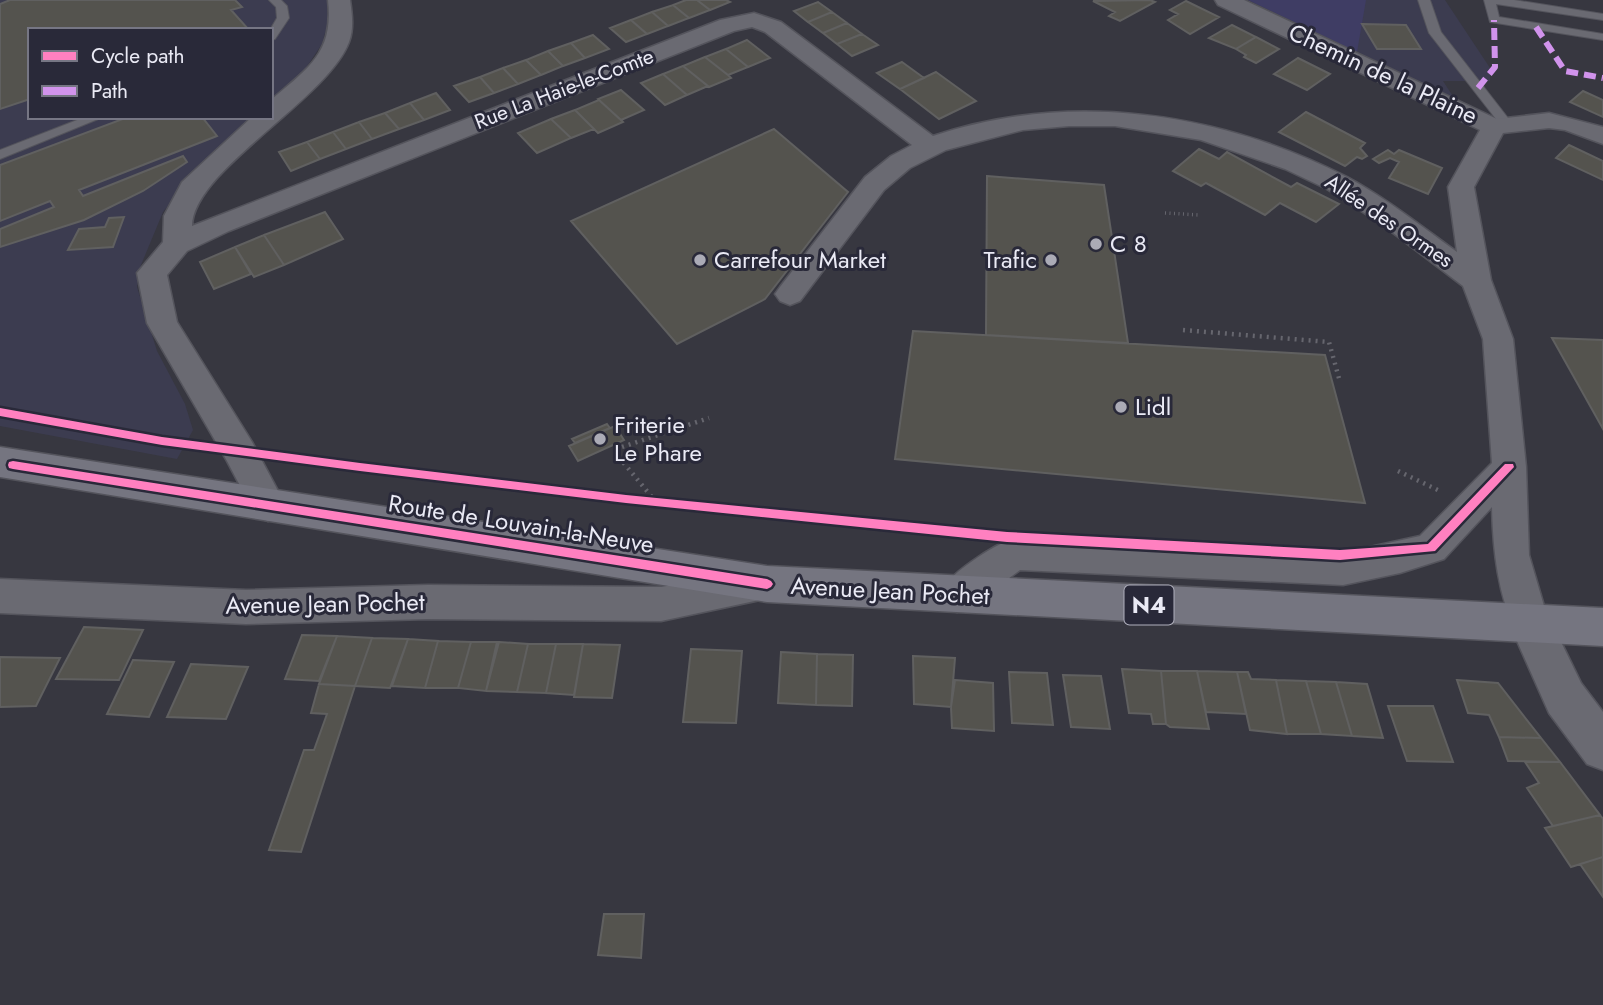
<svg xmlns="http://www.w3.org/2000/svg" width="1603" height="1005" font-family="Jost,sans-serif">
<style>
.built{fill:#3c3c50}
.green{fill:#3f3d64}
.building{fill:#54534e;stroke:#606060;stroke-width:2}
.lines{fill:none;stroke-linecap:round;stroke-linejoin:round}
.service-casing{stroke:#54545c;stroke-width:2}
.minor-casing{stroke:#54545c;stroke-width:3}
.tertiary-casing{stroke:#54545c;stroke-width:3}
.primary-casing{stroke:#54545c;stroke-width:3}
.path-far1{stroke:#66666e;stroke-width:3.5;stroke-dasharray:1 3.5;stroke-linecap:butt}
.path{stroke:#66666e;stroke-width:4.5;stroke-dasharray:2 5;stroke-linecap:butt}
.service{fill:#6a6a72;fill-rule:evenodd}
.minor{fill:#6a6a72;fill-rule:evenodd}
.tertiary{fill:#6a6a72;fill-rule:evenodd}
.primary{fill:#757580;fill-rule:evenodd}
.quiet{stroke:#d193ec;stroke-width:6;stroke-dasharray:12 6;stroke-linecap:butt}
.cycleway-casing{stroke:#292939;stroke-width:5}
.cycleway{fill:#ff80c0;fill-rule:evenodd}
.poi-dot{fill:#ababb6;stroke:#292939;stroke-width:2.5}
.labels{text-anchor:middle;stroke-width:6;stroke-linejoin:round;paint-order:stroke}
.far-street-label{font-size:21px;fill:#eaeaf5;stroke:#292939}
.shield{fill:#292939;stroke:#b0b0bd;stroke-width:2}
.shield-label{font-size:23px;font-weight:bold;fill:#eaeaf5}
.street-label{font-size:24px;fill:#eaeaf5;stroke:#292939}
.poi-label{font-size:24px;fill:#eaeaf5;stroke:#292939;text-anchor:start}
</style>
<rect width="100%" height="100%" fill="#373740"/>
<path class="built" d="M0,0H327L328,22L322,44L304,71L271,105V30H30V117H259L191,177L163,212L141,265L137,287L157,351L185,404L193,430L177,459L0,426Z
M1248,0H1445L1490,68V81H1443L1454,98Z"/>
<path class="green" d="M1248,0H1366L1357,52Z"/>
<path class="building" d="M10,0H235L242,7L231,10L249,30H30V99L0,109V4Z
M686,0H697L710,10L689,18L673,5Z
M697,0H726L730,2L710,10Z
M1150,0L1155,2L1120,21L1109,16L1115,12L1093,1Z
M1186,1L1219,17L1190,34L1168,20L1178,14L1170,10Z
M818,2L832,12L808,22L794,11Z
M673,5L689,18L668,26L652,12Z
M652,12L668,26L647,34L631,20Z
M832,12L847,23L823,33L808,22Z
M631,20L647,34L626,42L610,28Z
M847,23L862,34L837,44L823,33Z
M1362,24L1406,25L1421,49H1377Z
M1232,25L1256,37L1236,49L1209,38Z
M862,34L878,45L852,56L837,44Z
M593,35L609,49L585,58L571,43Z
M1256,37L1279,49L1256,63L1244,57L1246,55L1236,49Z
M747,40L770,58L748,67L726,49Z
M571,43L585,58L563,66L548,51Z
M726,49L748,67L728,75L705,57Z
M548,51L563,66L541,75L526,60Z
M705,57L728,75L731,78L709,87L683,66Z
M1298,58L1330,74L1307,90L1274,74Z
M526,60L541,75L518,84L503,68Z
M902,62L924,78L900,89L877,73Z
M683,66L708,86L687,95L663,74Z
M503,68L518,84L494,93L480,77Z
M936,72L976,101L939,119L900,89Z
M663,74L687,95L665,105L641,83Z
M480,77L494,93L469,102L454,86Z
M621,90L644,110L621,120L598,99Z
M1583,91L1603,100V117L1570,102Z
M436,93L450,110L424,120L410,103Z
M599,100L623,122L598,133L575,110Z
M410,103L424,120L399,129L385,113Z
M575,110L594,129L571,138L551,119Z
M1306,112L1365,143L1360,148L1367,156L1362,159L1357,157L1345,166L1279,132Z
M385,113L399,129L372,139L359,122Z
M128,117H202L217,136L79,190L83,196L183,156L187,162L143,191L84,220L0,247V229L54,207L50,201L0,221V165Z
M551,119L571,138L537,153L518,133Z
M359,122L372,139L346,149L333,132Z
M774,129L848,192L765,299L677,344L571,221Z
M333,132L346,149L320,159L307,142Z
M307,142L320,159L291,171L279,152Z
M1569,145L1603,161V180L1556,158Z
M1199,149L1219,159L1227,152L1291,187L1297,183L1339,204L1316,222L1280,203L1265,215L1206,183L1201,186L1173,171Z
M1388,150L1394,154L1399,150L1442,168L1428,194L1389,178L1399,162L1390,158L1379,163L1373,159Z
M987,176L1104,185L1128,343L986,335Z
M325,212L343,239L284,265L264,235Z
M124,217L113,247L68,250L79,229L105,227L109,218Z
M264,235L284,265L254,277L235,247Z
M235,247L251,274L214,289L200,262Z
M913,331L1325,355L1365,503L895,459Z
M1552,338L1603,340V429Z
M607,424L610,428L575,443L572,439Z
M615,426L624,440L578,461L569,446Z
M84,627L143,630L119,680L56,679Z
M302,635L337,636L319,681L285,679Z
M337,636L372,638L355,686L319,684Z
M372,638L408,639L390,688L355,686Z
M408,639L438,641L425,688L392,686Z
M438,641L471,642L458,688H425Z
M471,642H497L486,691L458,688Z
M499,642L528,644L517,692L486,691Z
M528,644H556L546,693L517,692Z
M556,644H583L574,695L546,693Z
M583,644L620,645L612,698L574,697Z
M691,649L742,651L736,723L683,722Z
M781,652L817,654L816,705L778,703Z
M817,654L853,655L852,706L816,705Z
M913,656L955,658L951,707L914,704Z
M0,657L60,658L36,706L0,707Z
M133,660L174,662L149,717L107,714Z
M191,664L248,667L226,719L167,717Z
M1122,669L1161,671L1166,724H1153L1151,714L1129,713Z
M1161,671H1197L1209,729L1170,727L1166,724Z
M1197,671L1237,672L1246,714L1206,712Z
M1009,672L1047,673L1053,725L1012,723Z
M1237,672H1248L1251,679L1276,680L1287,734L1250,730Z
M1063,675L1101,676L1110,729L1071,727Z
M955,680L993,683L994,731L952,728L951,707Z
M1276,680L1306,681L1321,734H1287Z
M1457,680L1498,683L1541,738L1499,737L1489,715L1468,713Z
M1306,681L1336,682L1352,736L1321,734Z
M1336,682L1367,684L1383,738L1352,736Z
M319,684L355,686L301,852L269,850L304,750H314L327,714L311,713Z
M1388,706H1433L1453,762L1407,761Z
M1499,737L1541,738L1560,762L1508,761Z
M1525,762H1560L1600,815L1553,826L1527,788L1539,783Z
M1600,815L1603,819V857L1571,867L1545,828Z
M1603,857V897L1580,864Z
M604,914H644L641,958L598,955Z"/>
<g class="lines">
<g class="service-casing">
<path id="service" d="M269,0H281L287,6L289,18L275,39L271,40L270,30L277,18L276,7Z
M1418,0H1430L1441,32L1511,122V128H1503L1429,33Z
M1484,0H1514L1603,14V20L1496,4L1499,17L1603,34V40L1490,22Z
M85,117H103L0,159V150Z"/>
</g>
<g class="minor-casing">
<path id="minor" d="M328,0H350C352,14 354,29 349,42C327,100 193,170 192,226L720,20L754,13L781,22L933,136C1070,90 1219,112 1347,177C1386,198 1421,226 1457,252L1448,187L1480,130L1218,5L1215,0H1244L1497,119L1549,113L1603,127V144L1565,130L1549,128L1503,133L1474,187L1491,280L1513,339L1526,467L1529,555L1549,623L1543,635L1530,640L1517,635C1498,595 1493,551 1492,507L1444,559L1400,573L1343,585L1020,570L970,607L957,612L944,607L938,595C948,574 992,546 1014,538L1343,553L1420,536L1492,463L1483,339L1463,286L1380,223L1327,189L1285,169L1201,140L1115,126H1069L1023,130L946,150L910,168L884,190L800,301L790,305L780,301L775,294L780,287L865,177L891,156L912,145L765,32L752,27L734,31L229,231L187,251L167,275L177,322L252,442L286,506L280,516L268,521L256,516L227,461L147,323L137,273L163,242L164,216L182,182L252,117H271V100C308,68 334,53 328,0Z
M761,569L774,573L780,585L774,597L661,621L428,619L246,624L0,613V579L246,590L428,585L661,587Z"/>
</g>
<g class="tertiary-casing">
<path id="tertiary" d="M1530,604L1545,609L1581,683L1603,712V770L1587,764L1549,713L1509,623L1515,609Z"/>
</g>
<g class="primary-casing">
<path id="primary" d="M0,447L767,566L1603,608V646L767,602L0,477Z"/>
</g>
<path class="path-far1" d="M1165,213L1199,215"/>
<path class="path" d="M1183,330L1329,342L1340,382
M1398,471L1440,491
M656,502L613,450L709,418"/>
<use href="#service" class="service"/>
<use href="#minor" class="minor"/>
<use href="#tertiary" class="tertiary"/>
<use href="#primary" class="primary"/>
<path class="quiet" d="M1536,27L1565,71L1603,78
M1478,88L1495,67L1494,20"/>
<g class="cycleway-casing">
<path id="cycleway" d="M0,408L162,437L360,463L626,495L1007,532L1340,550L1428,544L1505,464H1513L1514,467L1435,551L1340,560L1007,542L626,503L360,471L162,445L0,416Z
M13,461L767,579L771,581L773,584L771,587L767,589L13,469L9,468L8,465L9,462Z"/>
</g>
<use href="#cycleway" class="cycleway"/>
</g>
<g class="poi-dot">
<circle cx="1096" cy="244" r="7"/>
<circle cx="700" cy="260" r="7"/>
<circle cx="1051" cy="260" r="7"/>
<circle cx="1121" cy="407" r="7"/>
<circle cx="600" cy="439" r="7"/>
</g>
<g class="labels">
<g class="far-street-label">
<text transform="translate(564 89) rotate(-21)" y="7">Rue La Haie-le-Comte</text>
<text transform="translate(1389 221) rotate(34)" y="7">Allée des Ormes</text>
</g>
<rect class="shield" x="1124.5" y="585.5" width="49" height="39" rx="5"/>
<g class="shield-label">
<text x="1149" y="613">N4</text>
</g>
<g class="street-label">
<text transform="translate(1383 74) rotate(25)" y="8">Chemin de la Plaine</text>
<text transform="translate(521 524) rotate(9)" y="8">Route de Louvain-la-Neuve</text>
<text transform="translate(890 591) rotate(3)" y="8">Avenue Jean Pochet</text>
<text transform="translate(325 604) rotate(-1)" y="8">Avenue Jean Pochet</text>
</g>
<g class="poi-label">
<text x="1110" y="252">C 8</text>
<text x="714" y="268">Carrefour Market</text>
<text x="1037" y="268" text-anchor="end">Trafic</text>
<text x="1135" y="415">Lidl</text>
<text x="614" y="433">Friterie<tspan x="614" dy="28">Le Phare</tspan></text>
</g>
</g>
<rect x="28" y="28" width="245" height="91" fill="#292939" stroke="#767684" stroke-width="2"/>
<rect x="42" y="51" width="35" height="10" fill="#ff80c0" stroke="#767684" stroke-width="2"/>
<text x="91" y="63" font-size="21" fill="#eaeaf5">Cycle path</text>
<rect x="42" y="86" width="35" height="10" fill="#d193ec" stroke="#767684" stroke-width="2"/>
<text x="91" y="98" font-size="21" fill="#eaeaf5">Path</text>
</svg>
